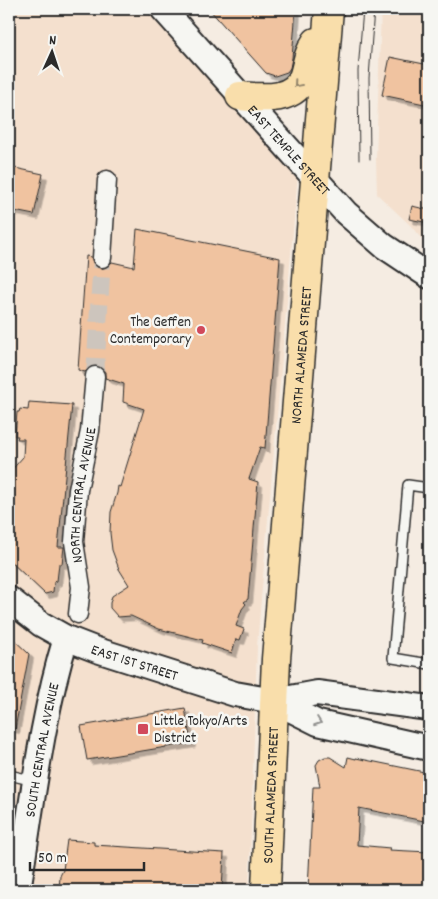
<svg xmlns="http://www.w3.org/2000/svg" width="438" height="899" font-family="Dekko,sans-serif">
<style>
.built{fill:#f4e0ce}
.building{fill:#f0c3a0;stroke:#2b2b2b;filter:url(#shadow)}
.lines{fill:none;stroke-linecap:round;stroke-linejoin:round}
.street-tunnel{stroke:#cdc5bd;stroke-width:18;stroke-dasharray:18 9;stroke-linecap:butt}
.lane-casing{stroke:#2b2b2b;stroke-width:12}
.street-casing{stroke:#2b2b2b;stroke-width:21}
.secondary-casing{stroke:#2b2b2b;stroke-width:28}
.primary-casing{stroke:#2b2b2b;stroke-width:31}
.lane{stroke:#f6f6f2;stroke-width:9}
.street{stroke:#f6f6f2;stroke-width:18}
.secondary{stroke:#f6f6f2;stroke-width:24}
.primary{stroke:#f9deab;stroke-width:28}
.tram{stroke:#2b2b2b;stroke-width:1}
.oneway{stroke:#92846b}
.oneway2{stroke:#90908e}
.poi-dot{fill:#d1495b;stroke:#f6f6f2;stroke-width:2}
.labels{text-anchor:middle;stroke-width:5;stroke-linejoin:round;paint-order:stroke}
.street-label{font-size:15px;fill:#2b2b2b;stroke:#f6f6f2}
.poi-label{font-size:15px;fill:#2b2b2b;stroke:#f6f6f2;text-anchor:end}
</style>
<defs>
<filter id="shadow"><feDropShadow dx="4.5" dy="4.5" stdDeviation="0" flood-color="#0004"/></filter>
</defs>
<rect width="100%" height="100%" fill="#f5ece2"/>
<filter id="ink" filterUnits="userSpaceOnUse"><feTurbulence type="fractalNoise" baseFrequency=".02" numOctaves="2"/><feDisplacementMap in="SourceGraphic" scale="10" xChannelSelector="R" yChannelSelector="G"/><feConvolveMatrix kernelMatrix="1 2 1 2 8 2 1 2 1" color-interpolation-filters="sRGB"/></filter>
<g filter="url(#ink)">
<path class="built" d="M9,9H169L299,140L297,184L257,646L249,890H9Z
M381,9H429V242L421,238L410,225L377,194L376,159Z"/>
<path class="building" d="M209,9H296L292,58L290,68L287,72L275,76L266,73Z
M390,57L429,65V105L382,95Z
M15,168L43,174L34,215L9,210V195Z
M412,206L429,210V223L409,219Z
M137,229L280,258L265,448L260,447L249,479L258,482L248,599L244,602L246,604L242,609L236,626L244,629L240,640L236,639L232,653L202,643L203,640L159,629L131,616L118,617L110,608V603L112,596L129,585L119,569L112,550L110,533L111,512L117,493L118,486L120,487L144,409L123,402L124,384L105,378V372L101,367L91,366L85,372L78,370L86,256L91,257L93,263L101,269L107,267L112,262L134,267Z
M29,402L72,405L58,547H64L62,564H59L57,581L54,582L53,592L45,594L9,560V473L23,457L24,439H17L18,436H15L17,412H19L20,409L28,410Z
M9,635L29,654L15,729L9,728Z
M185,708L191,743L87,760L81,726Z
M325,757H330L346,767L348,757L356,759V758L429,773V822L359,808L357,845L390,848L389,850L429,852V890H308L313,787H320L316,765L319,760Z
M67,840L94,842V845L224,853L222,890H59L60,876L63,870Z"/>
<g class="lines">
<path class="street-tunnel" d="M95,376L102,258"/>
<g class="lane-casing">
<path id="lane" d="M429,488L408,485L393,658L429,664
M9,775L35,781"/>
</g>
<g class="street-casing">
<g id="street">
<path d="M102,258L107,180"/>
<path id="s1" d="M78,614L81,587L74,542L78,490L90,431L95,376"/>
</g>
</g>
<g class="secondary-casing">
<g id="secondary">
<path id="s2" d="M163,9L346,213L384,246L429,276"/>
<path id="s3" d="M9,599L41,624L66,638L97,650L235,694L274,701L318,723L429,748"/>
<path d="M274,701L317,693L429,708"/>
<path id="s4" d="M18,890C32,807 41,719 66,638"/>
</g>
</g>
<g class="primary-casing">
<g id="primary">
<path d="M240,96C262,98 296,102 304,75C308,61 308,54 316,42"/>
<path id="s5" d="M266,890L276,659L329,9"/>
</g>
</g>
<use href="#lane" class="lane"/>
<use href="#street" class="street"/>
<use href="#secondary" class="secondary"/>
<use href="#primary" class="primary"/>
<path class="tram" d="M370,159L369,78L374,9
M359,160L358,71L363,9"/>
</g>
<defs><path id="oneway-chevron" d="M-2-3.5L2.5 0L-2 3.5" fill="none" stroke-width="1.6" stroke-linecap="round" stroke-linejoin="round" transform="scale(1.25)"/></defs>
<use class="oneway" href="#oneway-chevron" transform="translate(297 84) rotate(131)"/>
<use class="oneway2" href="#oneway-chevron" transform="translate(318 722) rotate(20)"/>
</g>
<g class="poi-dot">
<circle cx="201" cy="330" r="5"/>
<rect x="137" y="723" width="12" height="12" rx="2.5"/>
</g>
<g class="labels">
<g class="street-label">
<text dy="5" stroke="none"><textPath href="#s2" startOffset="189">EAST TEMPLE STREET</textPath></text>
<text dy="5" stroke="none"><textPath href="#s5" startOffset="536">NORTH ALAMEDA STREET</textPath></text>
<text dy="5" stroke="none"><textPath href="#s1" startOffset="120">NORTH CENTRAL AVENUE</textPath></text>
<text dy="5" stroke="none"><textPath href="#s3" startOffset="142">EAST 1ST STREET</textPath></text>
<text dy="5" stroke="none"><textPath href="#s4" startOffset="142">SOUTH CENTRAL AVENUE</textPath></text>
<text dy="5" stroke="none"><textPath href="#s5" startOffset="95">SOUTH ALAMEDA STREET</textPath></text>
</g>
<g class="poi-label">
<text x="191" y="326">The Geffen<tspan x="191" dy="17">Contemporary</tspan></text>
<text x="154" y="725" text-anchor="start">Little Tokyo/Arts<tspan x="154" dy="17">District</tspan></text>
</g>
</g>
<rect width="438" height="899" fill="none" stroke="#f6f6f2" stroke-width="30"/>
<rect x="15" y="15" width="408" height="869" fill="none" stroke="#2b2b2b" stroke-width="2" filter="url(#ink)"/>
<g transform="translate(52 52) rotate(3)" stroke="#f6f6f2" stroke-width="4" paint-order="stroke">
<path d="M0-4L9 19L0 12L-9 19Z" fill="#2b2b2b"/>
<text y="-8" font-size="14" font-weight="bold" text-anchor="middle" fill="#2b2b2b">N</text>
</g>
<path d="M30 862v8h114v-8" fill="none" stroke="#2b2b2b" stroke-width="2.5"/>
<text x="38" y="862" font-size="15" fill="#2b2b2b" stroke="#f6f6f2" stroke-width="4" paint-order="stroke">50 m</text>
</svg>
